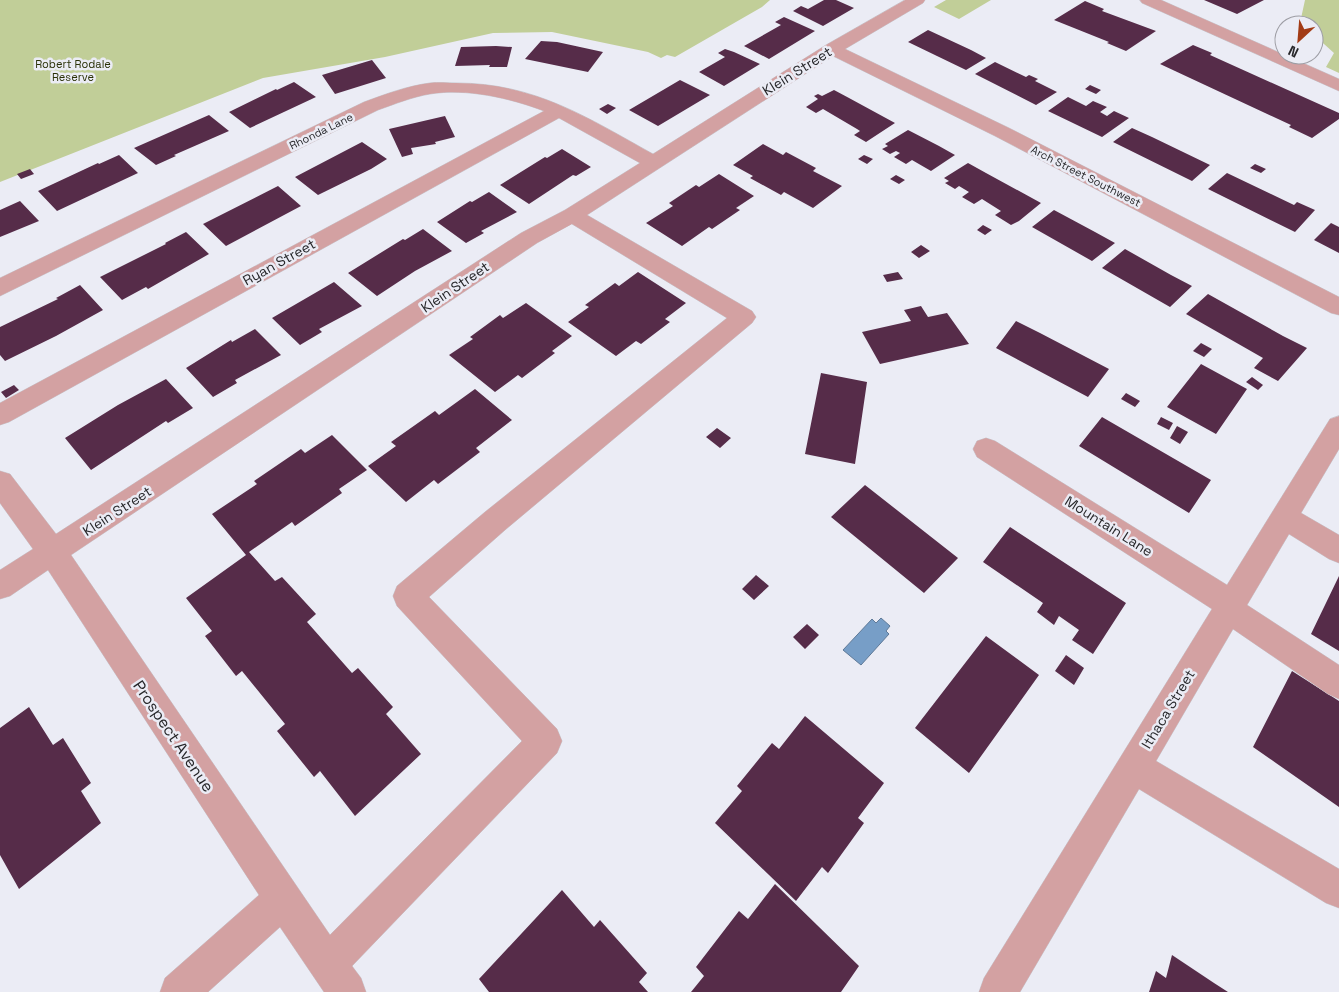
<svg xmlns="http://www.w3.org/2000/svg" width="1339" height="992" font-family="'Space Grotesk',sans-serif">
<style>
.green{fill:#c1ce98}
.water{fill:#779ec7;stroke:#5f7a98}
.building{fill:#562c49}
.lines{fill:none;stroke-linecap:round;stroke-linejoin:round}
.minor-casing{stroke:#c8c9d0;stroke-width:1}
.minor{fill:#d3a1a2;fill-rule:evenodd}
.labels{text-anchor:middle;stroke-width:5;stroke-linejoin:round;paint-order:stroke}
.far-park-label{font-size:11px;fill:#2a3107;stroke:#ebecf5}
.far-street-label{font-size:11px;fill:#27272a;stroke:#ebecf5}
.street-label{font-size:14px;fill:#27272a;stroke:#ebecf5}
.near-street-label{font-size:16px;fill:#27272a;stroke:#ebecf5}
</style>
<rect width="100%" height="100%" fill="#ebecf5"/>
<path class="green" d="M0,0H770L762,7L675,57L667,55L661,58L648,52L552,32L493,33L385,57L263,78L0,182Z
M946,0H991L959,19L934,7Z
M1305,0H1339V73L1326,67L1334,53L1314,35V25H1302L1300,23Z"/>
<path class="water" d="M881,618L890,626L886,631L889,634L861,665L843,650L872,619L876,623Z"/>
<path class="building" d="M824,0H836L854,8L823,26L793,11L801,6L808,9Z
M1204,0H1264L1237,14Z
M1085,1L1104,9L1102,11L1156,31L1126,51L1107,43L1109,42L1054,20Z
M784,17L815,31L769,59L744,46L781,25L775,22Z
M928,30L971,50L986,58L966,70L908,42Z
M541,41L557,42L603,52L588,72L525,59Z
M1193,45L1212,53L1210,55L1339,113V119L1312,138L1289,127L1291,125L1160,64Z
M496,46L512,47L507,67H489L490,65L455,66L461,47Z
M725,49L734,52L760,64L724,86L699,72L725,57L718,53Z
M372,60L386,78L335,94L322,75Z
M995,62L1026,77L1029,75L1038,79L1035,81L1057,92L1036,105L975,74Z
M680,80L710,95L658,126L629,110Z
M294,82L316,97L250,128L229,112L276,89L277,90Z
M1090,85L1101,90L1096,94L1085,89Z
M834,90L849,98L895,123L866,142L854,135L860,131L857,129L823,109L816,113L806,107L818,99L814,96L818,94L822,96Z
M1068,97L1086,106L1093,101L1107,107L1100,112L1107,116L1114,111L1129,118L1102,137L1048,111Z
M608,104L616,108L607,114L599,109Z
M209,115L229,131L174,155L176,156L156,165L134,148Z
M445,116L455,137L435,142L436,144L411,148L413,154L402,157L389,129Z
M1132,128L1152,137L1210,165L1192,181L1113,142Z
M908,130L939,146L955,155L931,171L912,160L906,164L894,157L900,153L896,151L890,154L882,149L888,146L885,144Z
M362,142L387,159L371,169L318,195L295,177Z
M763,144L783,155L786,152L816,168L813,171L842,186L813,208L784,192L781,195L750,178L753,176L733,165Z
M562,149L591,167L576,176L573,175L529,204L500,185L545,157L547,158Z
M119,155L138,173L57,211L38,191L98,163L99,164Z
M864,155L873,159L867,164L858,159Z
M968,163L986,173L1041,203L1019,221L1011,225L995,215L1001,211L982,199L974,204L962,197L969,192L959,186L955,189L945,183L949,181L944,178Z
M1255,164L1266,169L1261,173L1250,168Z
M30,169L34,174L21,179L17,174Z
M1227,173L1294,205L1297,202L1315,210L1295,232L1208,189Z
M719,174L754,196L736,208L740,210L712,229L709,227L682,246L646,223L673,206L669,203L696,185L699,187Z
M896,175L905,180L899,184L890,179Z
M278,186L301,206L226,246L203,224Z
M489,192L517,212L481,231L484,233L466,243L437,222L470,201L472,202Z
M20,201L39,221L0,237V210Z
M1054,210L1095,232L1115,243L1092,261L1032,227Z
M1331,223L1339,227V253L1314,240Z
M983,225L992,230L985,235L977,230Z
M423,229L452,251L415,271L377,296L348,273L403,239L405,240Z
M186,232L209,254L148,289L146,287L122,300L100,277L166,244L165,243Z
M921,245L930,251L919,258L911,252Z
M1125,249L1171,275L1192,286L1170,307L1102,268Z
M638,272L686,303L665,319L670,322L641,344L636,341L616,356L568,322L589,307L585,305L615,283L619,286Z
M898,272L903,279L887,282L883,275Z
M334,282L362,306L319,329L322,332L300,345L272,318Z
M80,285L103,310L56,336L5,361L0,355V327L58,299L56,298Z
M1208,294L1283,336L1307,348L1278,381L1254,368L1263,358L1186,314Z
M526,303L572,336L552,351L555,353L522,378L518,375L495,392L449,355L473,339L470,337L500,315L503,318Z
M921,306L928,317L947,313L969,344L880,364L862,332L911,321L904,310Z
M1016,321L1040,333L1109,369L1088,397L996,348Z
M255,329L281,355L235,380L237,383L213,397L186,368L231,340L232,342Z
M1201,343L1212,349L1204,357L1193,351Z
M1201,364L1247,389L1216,434L1167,407Z
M821,373L867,382L855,464L805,454Z
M1252,377L1263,385L1258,390L1246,382Z
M166,379L193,408L168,423L166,421L91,470L65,438L118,405Z
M14,385L19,390L6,398L1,392Z
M475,389L512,420L476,448L480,452L438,484L434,480L406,502L368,466L396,446L391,442L435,411L439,415Z
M1126,393L1140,401L1135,407L1121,399Z
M1102,417L1211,480L1189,513L1079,446Z
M1161,417L1173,423L1169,430L1157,424Z
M1177,426L1188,432L1180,444L1170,438Z
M717,428L731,438L720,448L706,437Z
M332,435L367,470L339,489L342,493L295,526L292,522L249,552L275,581L282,577L316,614L307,622L352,673L358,668L393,707L386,714L421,754L355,816L320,771L314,777L277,731L285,724L242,671L236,676L205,636L212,631L186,598L246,555L212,514L257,484L254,481L301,449L305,453Z
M865,485L958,558L924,593L831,517Z
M1010,527L1126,603L1093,654L1072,640L1079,630L1059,616L1054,625L1037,612L1043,603L983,562Z
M756,575L769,586L754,600L742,589Z
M1339,576V651L1311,634Z
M807,624L819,635L805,649L793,637Z
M986,636L1039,675L969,773L915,728Z
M1066,655L1084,668L1074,685L1055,671Z
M1292,671L1339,701V807L1253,747Z
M29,707L53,745L63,738L91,783L81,791L101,823L19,889L0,855V728Z
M805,716L884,783L858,818L864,823L828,873L822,867L796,901L715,823L742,791L737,786L772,743L779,749Z
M775,884L859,966L841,992H691L704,976L696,967L739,911L748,919Z
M562,890L594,927L600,920L647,973L639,982L648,992H489L479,979Z
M1172,955L1214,983L1228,992H1149L1156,971L1166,978Z"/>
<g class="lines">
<g class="minor-casing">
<path id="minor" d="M905,0H925L923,3L845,49L1009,128L1339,297V315L1331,313L995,136L833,56L587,215L752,311L756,317L752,323L505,530L429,597L557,729L562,741L557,753L352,966L361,978L366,992H324L280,927L208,992H160L165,978L259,895L48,570L10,596L0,599V570L33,549L0,503V471L10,474L56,534L521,233L565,210L640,163L559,118L9,422L0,425V403L544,111C510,98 466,88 430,94C412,97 395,104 378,110L0,296V278L364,102C386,94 407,86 430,83C438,82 448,83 456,83C535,83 588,118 653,154L826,45ZM572,224L727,318L485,512L397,586L393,596L397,606L522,741L330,935L71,555L537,243Z
M1140,0H1161L1339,79V91L1142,3Z
M1339,416V449L1301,513L1339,535V563L1329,559L1289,534L1247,605L1339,665V699L1328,694L1233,629L1156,761L1339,869V908L1326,903L1139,789L1020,992H979L984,978L1212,609L977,457L973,449L977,441L986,438L995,441L1227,585L1330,419Z"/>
</g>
<use href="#minor" class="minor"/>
</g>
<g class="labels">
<g class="far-park-label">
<text x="73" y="68">Robert Rodale<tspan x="73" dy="13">Reserve</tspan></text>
</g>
<g class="far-street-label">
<text transform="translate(321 131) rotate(-26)" y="4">Rhonda Lane</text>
<text transform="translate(1086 176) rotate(27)" y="4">Arch Street Southwest</text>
</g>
<g class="street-label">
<text transform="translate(797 71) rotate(-32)" y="5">Klein Street</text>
<text transform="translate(279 262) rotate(-29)" y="5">Ryan Street</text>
<text transform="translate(455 287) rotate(-34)" y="5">Klein Street</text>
<text transform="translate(117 511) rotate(-33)" y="5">Klein Street</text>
<text transform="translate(1109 526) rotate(32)" y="5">Mountain Lane</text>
<text transform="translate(1168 709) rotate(-59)" y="5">Ithaca Street</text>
</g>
<g class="near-street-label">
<text transform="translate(174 736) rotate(56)" y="6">Prospect Avenue</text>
</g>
</g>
<g transform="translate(1299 40) rotate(206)"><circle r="24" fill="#ebecf5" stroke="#9d9da4"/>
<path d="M0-4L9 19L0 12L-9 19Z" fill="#a23b15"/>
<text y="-8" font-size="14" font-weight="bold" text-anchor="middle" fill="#27272a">N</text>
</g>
</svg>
